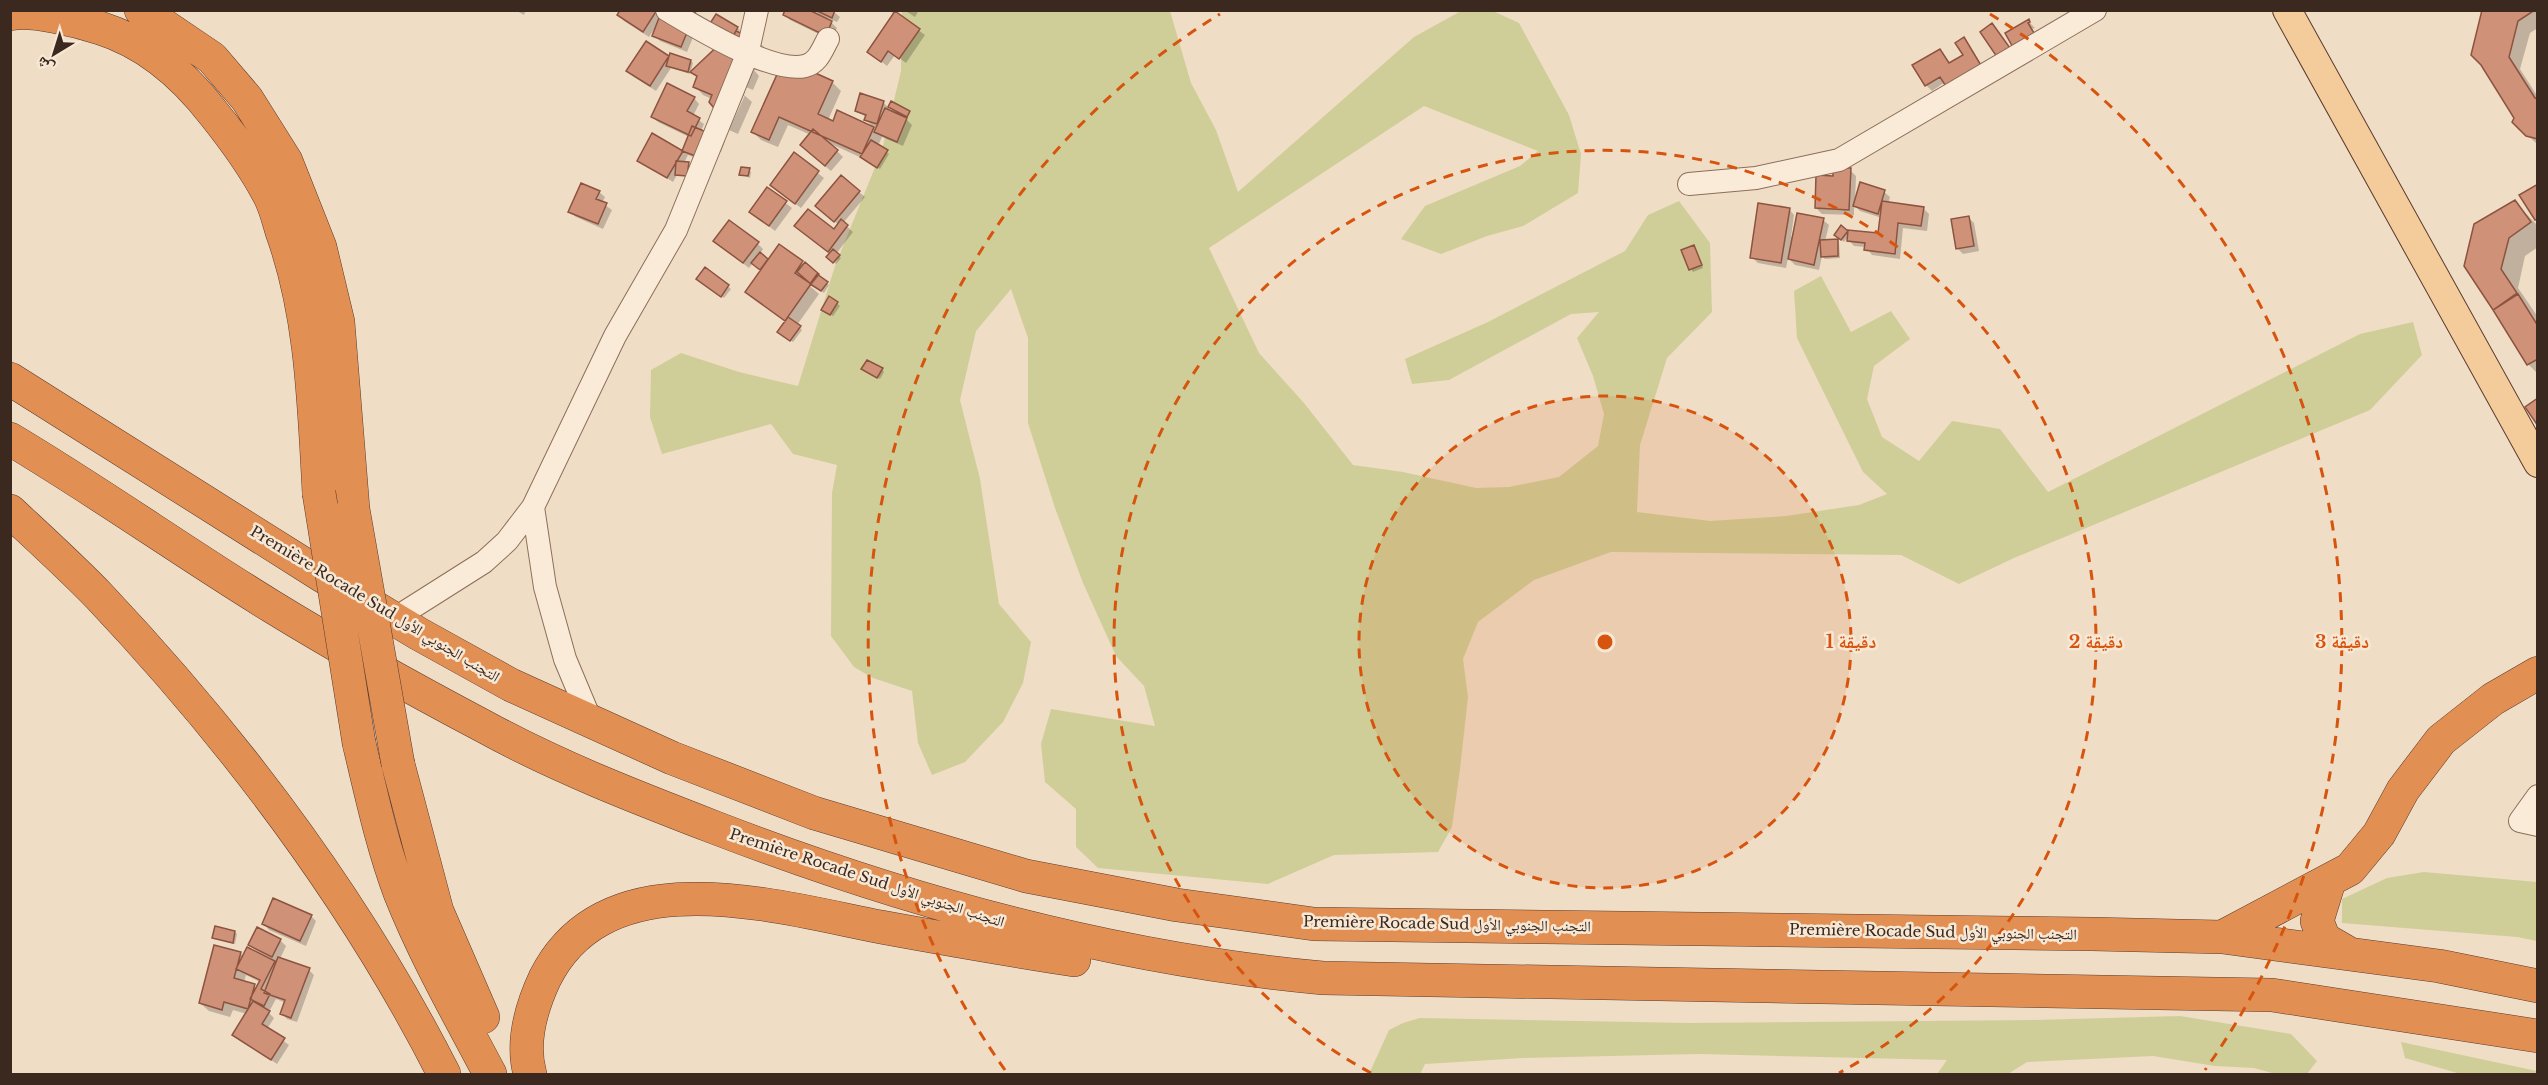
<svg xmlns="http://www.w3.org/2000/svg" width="2548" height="1085" font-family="'Libre Baskerville','Noto Naskh Arabic',serif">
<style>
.green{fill:#cfce98}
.shadow{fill:#0003;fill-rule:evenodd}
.building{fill:#d09179;stroke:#8c533f;stroke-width:1.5}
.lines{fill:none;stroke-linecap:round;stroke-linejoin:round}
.minor-casing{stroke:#8c6e5a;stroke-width:24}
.major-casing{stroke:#5a3c2e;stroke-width:30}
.highway-casing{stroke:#5a3c2e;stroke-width:34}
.minor{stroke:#faebd8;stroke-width:22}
.major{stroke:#f4cc9b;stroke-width:28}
.highway{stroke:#e28f53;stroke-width:33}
.highway-bridge-casing{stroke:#5a3c2e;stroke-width:34;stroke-linecap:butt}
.highway-bridge{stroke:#e28f53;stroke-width:33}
.ring{fill:none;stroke:#d7540e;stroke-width:3;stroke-dasharray:10 8}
.labels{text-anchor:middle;stroke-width:5;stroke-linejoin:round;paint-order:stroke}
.street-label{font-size:15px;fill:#3b281e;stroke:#f7e8d5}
.centre{fill:#d7540e;stroke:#f7e8d5;stroke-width:3}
.ring-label{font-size:18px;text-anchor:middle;font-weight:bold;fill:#d7540e;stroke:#f7e8d5;stroke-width:5;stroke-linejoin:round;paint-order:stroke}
</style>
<rect width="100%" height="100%" fill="#f0ddc5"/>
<path class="green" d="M902,10L1170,11L1191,83L1216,130L1238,192L1414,37L1461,11H1493L1519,23L1569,115L1581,154L1578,193L1523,226L1487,236L1441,254L1401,239L1425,206L1520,166L1538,151L1424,106L1209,248L1259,353L1304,403L1353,465L1403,472L1476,488L1509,487L1559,477L1598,446L1604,414L1593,376L1577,338L1599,312L1571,314L1449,380L1412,384L1405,359L1488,322L1625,251L1648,215L1679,201L1710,243L1712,312L1667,358L1640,445L1637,512L1710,521L1786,516L1859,505L1887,494L1863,472L1797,338L1794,291L1821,276L1851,332L1891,311L1910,339L1874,366L1867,399L1882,437L1919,461L1952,421L2000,429L2048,492L2360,334L2413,322L2422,355L2370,410L2014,558L1959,584L1901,555L1611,552L1534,580L1478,622L1463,659L1468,697L1460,769L1452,827L1438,852L1334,855L1268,884L1098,868L1076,847V809L1045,782L1041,744L1051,709L1155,726L1144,686L1116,656L1083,583L1055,508L1028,423V338L1011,289L976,331L960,400L980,479L999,604L1031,642L1023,683L1003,722L965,762L932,775L918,743L912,691L873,678L854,667L831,636L832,493L837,465L793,454L771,424L662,454L650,417L651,370L681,353L739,372L798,386L835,266L882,150L901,71Z
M2424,872L2537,882V941L2517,937L2342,923V899L2387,878Z
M2180,1016L2291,1034L2317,1061L2307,1074H2276L2254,1068L2215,1066L2153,1056L2027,1062L2008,1074H1937L1947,1060L1698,1054L1523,1058L1425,1064L1420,1074H1369L1389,1030L1403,1023L1420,1018L1689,1023L2034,1020Z
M2401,1042L2537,1071V1074H2461L2405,1058Z"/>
<path class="shadow" d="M515,10H526L524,15Z
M621,10H690L701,18L687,52L660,41L654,35L656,26L649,37L624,21L619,15Z
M787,10L834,12L840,17L837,22L827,18L837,28L831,40L790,20L785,15Z
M888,10H896L895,13L925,35L906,63L895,55L887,66L869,52L894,14Z
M904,10H919L915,17Z
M2484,10H2538V28L2530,33L2520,69L2538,97V145L2514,122L2515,118Z
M2028,21L2035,28L2032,29L2041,44L2022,55Z
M714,27L737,28L740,30L738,33L760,43L769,52L765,60L754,70L759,76L753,90L741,85L743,94L752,102L738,134L729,130L745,95L717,109L712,99L703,95L695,86L698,78L692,72L723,43Z
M1964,39L1987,73L1945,82L1932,91L1926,85L1940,50L1951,64L1965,55Z
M646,43L670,58L691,61L693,63L690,74L671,68L656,91L634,77L628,71Z
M832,82L841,91L828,120L833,123L838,112L874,128L866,120L867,118L857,110L883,102L889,108L888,111L906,119L912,125L903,146L882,137L878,146L889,154L880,169L864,159L829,143L843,157L831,171L807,151L811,135L788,125L778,147L761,140L752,131Z
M694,98L699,104L693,116L704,124L701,131L725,141L721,152L713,149L707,163L688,155L684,163L690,166L689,177L677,175L673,182L639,160L653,135L683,152L689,137L658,122L653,117Z
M794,155L824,178L801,208L777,190Z
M749,170L751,172L750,178L741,174Z
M1850,170L1856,176L1855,201L1884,192L1890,197L1888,204L1923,208L1929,214L1927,231L1903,228L1900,259L1872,255L1866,247L1854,246L1847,238L1844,242L1838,237L1841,227L1849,233L1880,235L1882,218L1860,211L1854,205V215L1822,214L1816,208L1835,178Z
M767,189L792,208L775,231L751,212Z
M599,192L605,197L602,203L612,210L603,229L576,217L570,212Z
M859,192L865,197L843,223L853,232L836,254L841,258L836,264L828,257L831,254L796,226L834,231L839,225L822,211Z
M2515,202L2538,226V247L2525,256L2518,288L2538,317V374L2528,364L2466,266Z
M1789,209L1794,215L1791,237L1823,220L1829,225L1825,241L1837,240L1839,243L1840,258L1825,259L1822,256L1819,270L1795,265L1788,258L1786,268L1758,263L1752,257Z
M1969,218L1974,223L1979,251L1963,254L1957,248Z
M758,244L763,249L760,254L768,261L779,246L829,285L824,293L806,278L804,281L819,294L797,325L802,330L793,342L781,334L786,322L747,292L762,271L753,263L749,268L720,246Z
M1694,247L1703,268L1693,272L1691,269Z
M705,269L731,289L724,298L701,281Z
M837,303L840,306L833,316L825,312Z
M882,369L884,372L880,379L866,371Z
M311,916L316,921L306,946L269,930L264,924Z
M235,932L237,934L235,944L214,938Z
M280,940L286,946L280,959L309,970L314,975L297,1022L287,1019L282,1013L286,1003L276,999L270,1010L263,1007L274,1018L267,1029L289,1045L277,1064L234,1035L247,1014L233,1010L230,1017L209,1011L200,1003L240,953L244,957L259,954L250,945ZM246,975L260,982L257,989L244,982Z"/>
<path class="building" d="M620,10H657L643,32L617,15Z
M662,10L696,11L681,47L652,36Z
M785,10H809L832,21L826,36L783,15Z
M815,10H835L832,18Z
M2482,10H2535L2518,21L2509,57L2535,98L2538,99V139L2526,136L2512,122L2514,118L2481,65L2471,55Z
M895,11L920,29L899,59L888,51L881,62L867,52Z
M716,14L738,27L732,38L709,25Z
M2029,19L2030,22L2028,23L2037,38L2015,51L2005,33Z
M1992,23L2010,48L1997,57L1980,32Z
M736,31L761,42L728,85L744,92L729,126L709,102L712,95L693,87L697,76L690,72L723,41L729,44Z
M1964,37L1982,67L1947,88L1940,77L1925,86L1912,65L1940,49L1949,63L1963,55L1955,43Z
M646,41L669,56L650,86L626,71Z
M670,53L691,60L688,72L666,66Z
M784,59L833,81L818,114L833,121L837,110L874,127L862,154L779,117L769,140L751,132Z
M667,83L695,97L687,111L700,118L691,136L651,117Z
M860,93L884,101L877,124L864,120L866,115L855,111Z
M891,101L910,111L907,117L888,107Z
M885,108L907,118L897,142L874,132Z
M692,126L711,134L701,158L682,151Z
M813,129L838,150L825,166L800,145Z
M652,133L683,151L667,178L637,161Z
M871,140L888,150L877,168L860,157Z
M794,152L819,171L795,204L770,185Z
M676,161L689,162L687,176L675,175Z
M741,167L750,168L748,176L739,175Z
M1833,167L1851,168L1849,210L1815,208L1816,175L1833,176Z
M841,175L860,191L834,222L815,206Z
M1860,182L1885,190L1878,214L1853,206Z
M581,183L600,191L596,199L607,203L598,224L568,212Z
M2538,184V219L2535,220L2519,195Z
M767,187L787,201L769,226L749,212Z
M2515,200L2531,222L2509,238L2501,269L2517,293L2493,310L2464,266L2474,224Z
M1882,201L1924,207L1921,226L1898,223L1895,254L1864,250L1865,243L1847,241L1848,230L1878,233Z
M1758,203L1790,208L1781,263L1750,258Z
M808,209L834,229L841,219L848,225L828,252L794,226Z
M1797,213L1824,218L1814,265L1788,259Z
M1969,216L1974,246L1956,249L1951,219Z
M729,220L759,242L743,263L713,241Z
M1841,225L1848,231L1841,240L1834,235Z
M1838,239V256L1821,257L1820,240Z
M779,244L803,261L795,273L811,284L785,321L745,292Z
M1694,245L1702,265L1689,270L1681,250Z
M833,249L840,255L833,263L826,257Z
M760,252L768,259L760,270L751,263Z
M805,262L819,274L811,284L797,272Z
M705,267L729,285L721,297L696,279Z
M817,274L828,282L821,291L810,284Z
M2518,294L2538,326V359L2527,365L2493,310Z
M829,296L838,302L830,315L821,310Z
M788,317L801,326L790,341L777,332Z
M867,360L883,368L877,378L861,369Z
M2538,398V426L2525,407Z
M273,898L312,915L300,941L262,924Z
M215,926L235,931L233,943L212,938Z
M257,927L281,939L272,957L248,945Z
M214,945L241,952L234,978L255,984L248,1009L224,1002L222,1010L199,1003Z
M247,947L275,961L261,989L270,994L264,1006L250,999L260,980L236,969Z
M278,957L310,968L291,1018L280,1014L285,1000L264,993Z
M253,1001L270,1011L262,1024L285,1038L271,1060L232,1035Z"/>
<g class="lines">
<g class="minor-casing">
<path id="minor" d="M667,10C696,27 772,74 805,66C818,63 822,50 828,39
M1689,184L1756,178L1839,160L2095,10
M533,507L545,587L565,659L591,721
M394,619L484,562L507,541L533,507L615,336L676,230L747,55L757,10
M2538,796L2520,821L2538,825"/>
</g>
<g class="major-casing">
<path id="major" d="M2287,10L2538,463"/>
</g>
<g class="highway-casing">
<path id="highway" d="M141,10L212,58L247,99L286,161L320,247L338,322L353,509
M10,14C32,9 78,21 100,28C148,43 184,75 214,114C234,139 253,165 268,193C275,205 278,219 282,232C312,315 314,405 319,493
M10,379L321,575L419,634L511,685L672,758L814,813L1026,876L1177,905L1314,924L2092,934L2222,937L2439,966L2538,986
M10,439C99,492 183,552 271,606C341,649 413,689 485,727C558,767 638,798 716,828C911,903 1114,959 1323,978L2272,995L2538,1036
M10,511C40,539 71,567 99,596C234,739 355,899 444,1074
M359,743C371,793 382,845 400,893C425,956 459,1015 490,1074
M398,764L437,911L483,1017
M2329,882L2317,921L2324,939L2350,954
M2222,937L2350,869L2379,834L2403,790L2441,740L2493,699L2538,673
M530,1074C521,1042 531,1008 545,978C607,855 777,907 881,927C946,939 1010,950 1074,960"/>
</g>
<use href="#minor" class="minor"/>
<use href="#major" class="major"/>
<use href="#highway" class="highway"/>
<g class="highway-bridge-casing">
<path id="highway-bridge" d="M319,493L359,743
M353,509L398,764"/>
</g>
<use href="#highway-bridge" class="highway-bridge"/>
</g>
<circle cx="1605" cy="642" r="246" fill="#d7540e" fill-opacity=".12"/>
<g class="ring">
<circle cx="1605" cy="642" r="246"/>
<path d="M1371 1073A491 491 0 1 1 1839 1073"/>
<path d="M1005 1070A737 737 0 0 1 1220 14M1990 14A737 737 0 0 1 2205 1070"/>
</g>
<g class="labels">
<g class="street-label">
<text transform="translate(375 604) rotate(31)" y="5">Première Rocade Sud التجنب الجنوبي الأول</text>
<text transform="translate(867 878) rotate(18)" y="5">Première Rocade Sud التجنب الجنوبي الأول</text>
<text transform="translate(1447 924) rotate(1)" y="5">Première Rocade Sud التجنب الجنوبي الأول</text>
<text transform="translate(1933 932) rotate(1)" y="5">Première Rocade Sud التجنب الجنوبي الأول</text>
</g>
</g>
<circle cx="1605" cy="642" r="9" class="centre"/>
<g class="ring-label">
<text x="1851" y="648">1 دقيقة</text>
<text x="2096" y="648">2 دقيقة</text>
<text x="2342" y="648">3 دقيقة</text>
</g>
<rect width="2548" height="1085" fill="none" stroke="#3b281e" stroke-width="24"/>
<g transform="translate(54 54) rotate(218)" stroke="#f7e8d5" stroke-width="4.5" paint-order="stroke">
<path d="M0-4.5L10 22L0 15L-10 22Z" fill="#3b281e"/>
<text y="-9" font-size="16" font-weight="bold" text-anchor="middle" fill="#3b281e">ش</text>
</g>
</svg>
